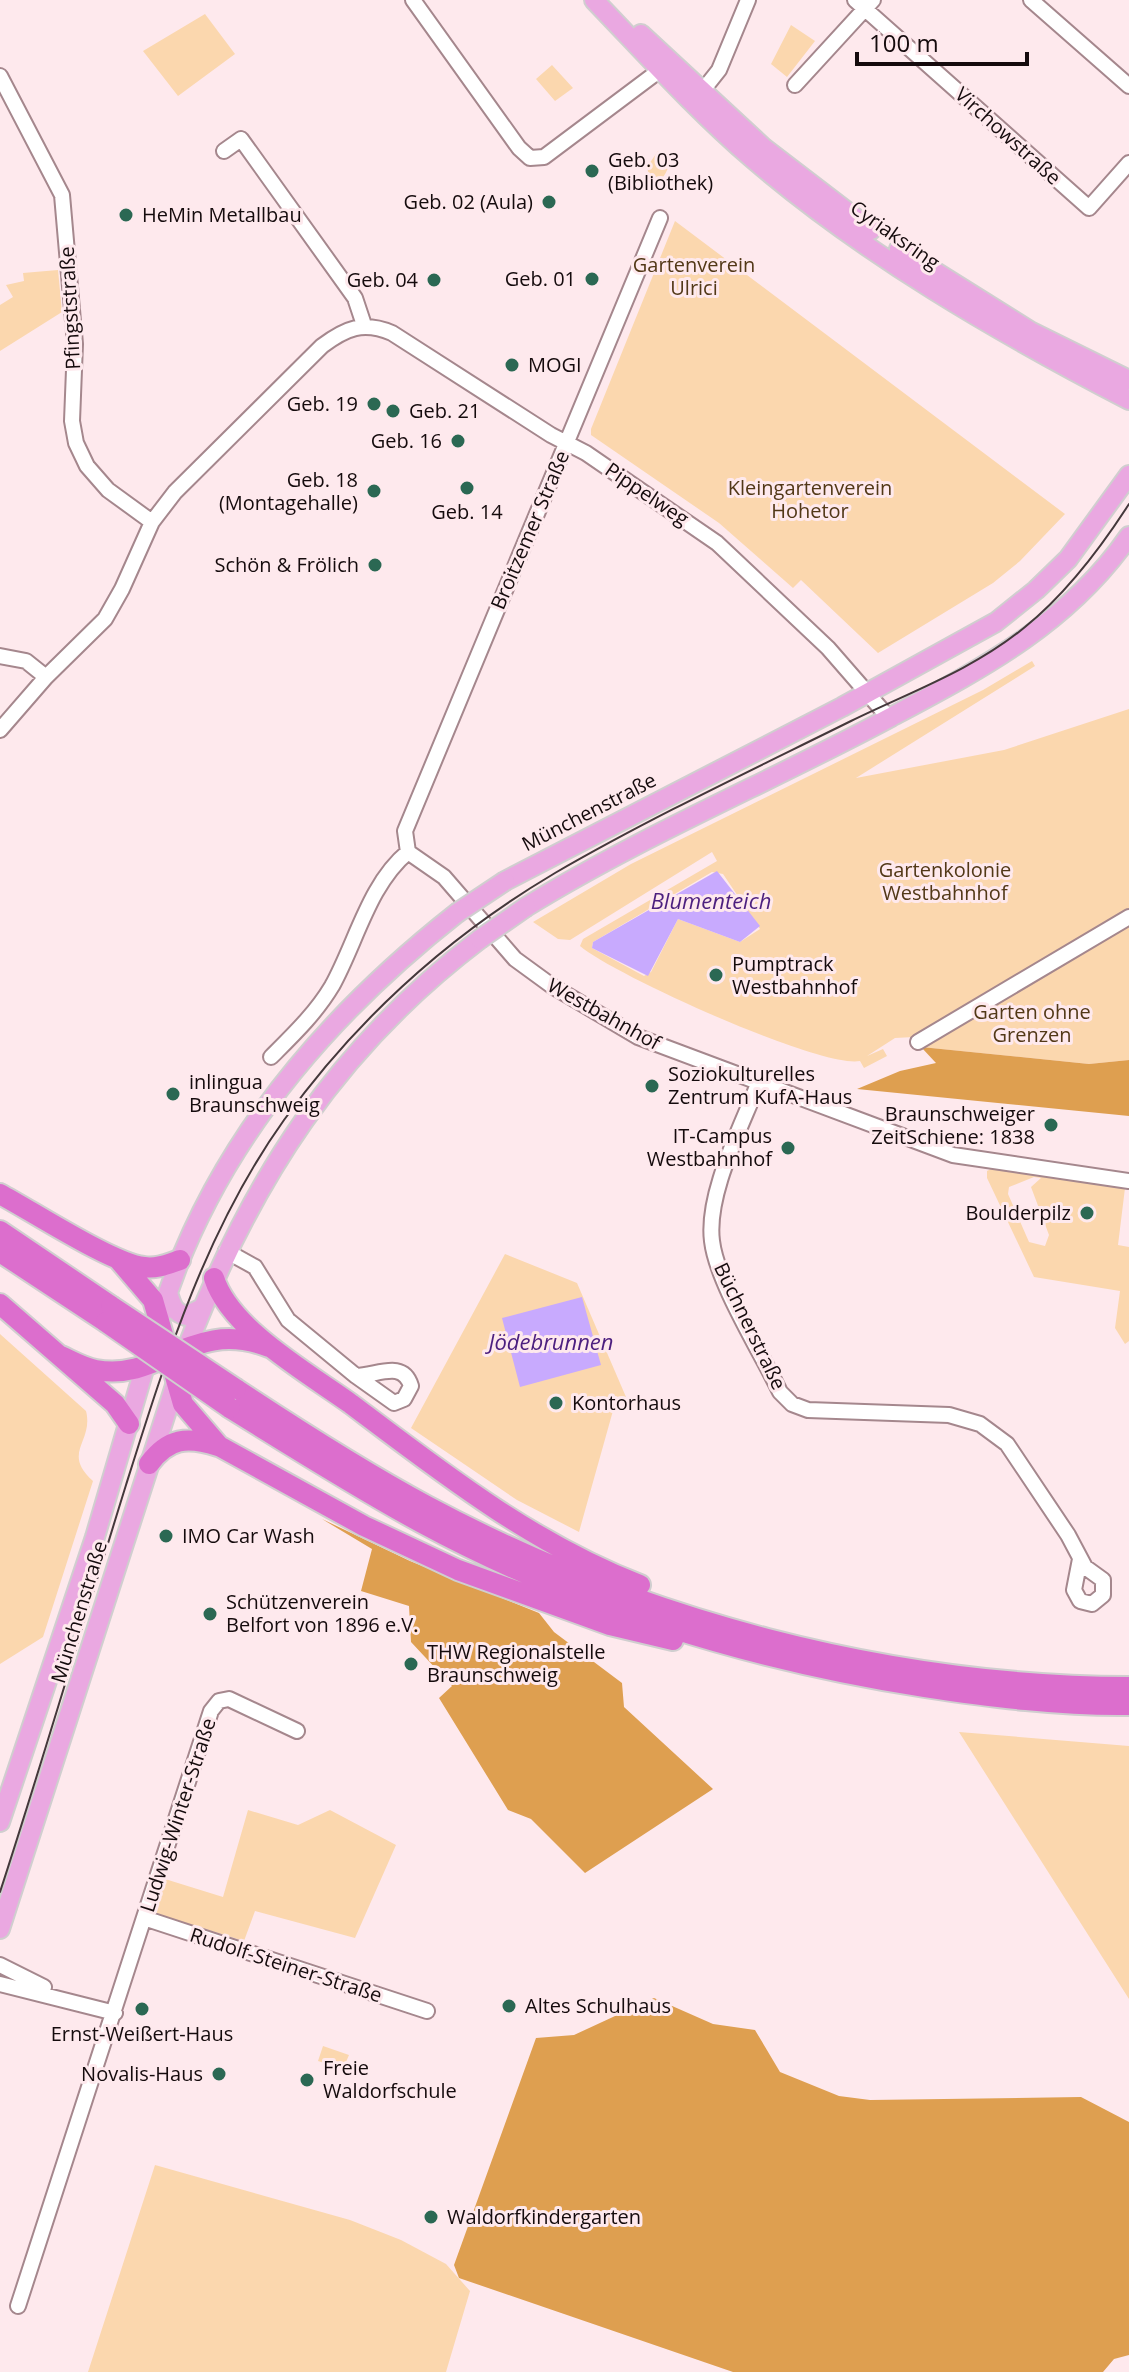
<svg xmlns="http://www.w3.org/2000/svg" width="1129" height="2372" font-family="'Open Sans',sans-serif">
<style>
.green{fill:#fbd7ae;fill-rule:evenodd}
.forest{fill:#de9f50}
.water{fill:#c8aafe}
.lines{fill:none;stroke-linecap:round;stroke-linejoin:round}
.minor-casing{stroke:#a5878d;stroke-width:18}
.major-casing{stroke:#d0cecf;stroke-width:22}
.highway-casing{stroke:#d0cecf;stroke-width:24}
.minor{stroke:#fff;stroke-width:14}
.major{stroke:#eaa8e1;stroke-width:18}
.highway{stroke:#dc6ecd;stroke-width:20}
.tram{stroke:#44383b;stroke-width:2}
.major-bridge-casing{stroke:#d0cecf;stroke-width:22;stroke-linecap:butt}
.highway-bridge-casing{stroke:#d0cecf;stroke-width:24;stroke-linecap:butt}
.major-bridge{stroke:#eaa8e1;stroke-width:18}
.highway-bridge{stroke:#dc6ecd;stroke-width:20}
.poi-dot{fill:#2b6853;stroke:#fee9ed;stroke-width:3}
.labels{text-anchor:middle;stroke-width:6;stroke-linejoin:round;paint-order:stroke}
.street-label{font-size:20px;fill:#150b0d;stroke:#fee9ed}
.poi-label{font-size:20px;fill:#150b0d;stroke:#fee9ed;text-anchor:start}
.park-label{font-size:20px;fill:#523817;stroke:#fee9ed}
.water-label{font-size:22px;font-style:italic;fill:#4c1f7f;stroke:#fee9ed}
</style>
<rect width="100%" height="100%" fill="#fee9ed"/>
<path class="green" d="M205,14L235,54L178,96L143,51Z
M791,25L815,41L787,77L771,64Z
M552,65L573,88L555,101L536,79Z
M658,151L669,153C672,163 665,179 656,183L650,179L647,167Z
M675,221L1065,514L1020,561L993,583L878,653L801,580L793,588L719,523L591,435V429Z
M58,270L62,312L0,351V305L13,297L6,285L24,281L23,273Z
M1032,661L1035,666L856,778L1004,750L1129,709V908L914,1037L895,1038L867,1056L883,1049L887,1056L864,1068L860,1061C821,1069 614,975 580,946L583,939L717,861L712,852L570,940L558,939L533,922L631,864L983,690ZM712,872L723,874L760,929L740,942L678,919L651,972L644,976L592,948L593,942Z
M1129,924V1060L1089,1064L921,1047Z
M991,1169L1125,1188L1118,1245L1129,1247V1341L1125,1344L1115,1328L1120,1291L1034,1277L987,1178V1171ZM1034,1177L1041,1178L1031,1187L1049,1235L1045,1246L1029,1242L1008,1194L1009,1187Z
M505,1254L577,1283L626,1397L616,1400L579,1532L517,1500L411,1428Z
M0,1334L86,1411C94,1442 61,1452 93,1481L43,1637L0,1664Z
M959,1732L1129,1746V1999Z
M248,1810L298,1825L330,1810L396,1845L355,1938L255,1911L244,1941L154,1913L165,1879L223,1897Z
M323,2046L349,2055L343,2069L318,2061Z
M155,2165L350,2220L401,2240L446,2264L470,2291L446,2372H88Z"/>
<path class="forest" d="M921,1047L1089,1064L1129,1060V1116L857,1089L900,1071L936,1063Z
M322,1519L410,1561L539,1613L554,1632L622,1683L624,1707L713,1789L585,1873L531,1819L508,1810L439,1698L452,1686L411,1642L409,1606L361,1591L372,1549Z
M654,1998L713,2024L755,2030L780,2072L839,2096L870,2100L1081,2097L1129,2122V2355L1114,2359L1103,2372H733L459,2278L454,2265L536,2038L574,2035Z"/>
<path class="water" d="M717,871L760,926L740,942L678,919L648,976L592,948L593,942Z
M582,1297L601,1365L520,1387L502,1318Z"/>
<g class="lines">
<g class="minor-casing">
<path id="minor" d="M413,0L519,148L530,158L544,157L660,70
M855,0L1089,208L1129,163
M1031,0L1129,86
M0,76L62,195L75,344L72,421L76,443L87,466L108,490L152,522
M795,85L873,0
M696,99L719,70L748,0
M224,151L241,139L355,298L364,325
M660,218L405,831L408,852L444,877L515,959L552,986L638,1037L953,1155L1129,1181
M0,656L26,661L46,677
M0,730L46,677L105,619L122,589L152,522L175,492L322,346C346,328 363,321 392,333L551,435L586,453L717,543L828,648L889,718
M918,1042L1129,917
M271,1057C293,1035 316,1013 332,986C356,943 369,884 408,852
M758,1084C741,1128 706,1194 712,1241C717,1283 761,1352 780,1392L792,1404L808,1410L949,1415L980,1424L1007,1444L1068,1535L1085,1567L1103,1580V1595L1092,1604L1080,1601L1074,1590L1080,1559
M226,1251L255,1267L288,1320L356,1376C376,1376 403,1359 411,1386L404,1399L394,1403L356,1376
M144,1918L427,2011
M0,1965L44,1987
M0,1984L115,2013
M18,2306L211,1711L219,1701L229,1699L297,1731"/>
</g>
<g class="major-casing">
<path id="major" d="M594,0C646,54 696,110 753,159C865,255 998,332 1129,400
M641,34L764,148L871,230
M899,249L1030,331L1129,380
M505,881L842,707L996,622L1036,590L1068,559L1129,475
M526,907C643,835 770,782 891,717C983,668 1069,623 1129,536
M168,1293C172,1305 173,1312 186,1316L202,1308
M158,1324C207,1154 321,1020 457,913
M0,1822L95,1537L148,1356
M0,1929L188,1345C251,1180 337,1047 480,939"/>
</g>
<g class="highway-casing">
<path id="highway" d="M0,1194C32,1211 113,1264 144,1267C157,1269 168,1264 180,1260
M0,1231L111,1306
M0,1252L106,1322
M118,1259L153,1300L183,1404L219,1446L364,1526L458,1570L610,1625L673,1640
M214,1278C230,1329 308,1373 351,1404C441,1472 533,1544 640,1585
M0,1304L115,1404L129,1424
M61,1356C72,1361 84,1368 96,1370C162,1382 192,1317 269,1347
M236,1389C298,1430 362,1471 427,1506C640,1620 887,1686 1129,1687
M230,1408C293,1447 356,1487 422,1523C577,1607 751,1660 925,1687C991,1697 1061,1706 1129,1705
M149,1464C168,1438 187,1436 218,1446"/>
</g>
<use href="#minor" class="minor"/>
<use href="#major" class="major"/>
<use href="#highway" class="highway"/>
<path class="tram" d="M0,1892C44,1757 84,1620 126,1485C166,1358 206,1229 284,1120C356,1020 449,936 555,873C650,818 752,770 851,721C910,692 973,670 1025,627C1067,593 1100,549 1129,504"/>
<g class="major-bridge-casing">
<path id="major-bridge" d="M457,913L505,881
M480,939L526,907"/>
</g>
<g class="highway-bridge-casing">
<path id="highway-bridge" d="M111,1306L236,1389
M106,1322L230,1408"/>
</g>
<use href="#major-bridge" class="major-bridge"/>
<use href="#highway-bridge" class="highway-bridge"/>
</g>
<g class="poi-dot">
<circle cx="592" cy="171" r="8"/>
<circle cx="549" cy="202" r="8"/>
<circle cx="126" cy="215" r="8"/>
<circle cx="592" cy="279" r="8"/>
<circle cx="434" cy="280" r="8"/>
<circle cx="512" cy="365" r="8"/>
<circle cx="374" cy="404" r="8"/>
<circle cx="393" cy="411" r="8"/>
<circle cx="458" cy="441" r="8"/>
<circle cx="467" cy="488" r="8"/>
<circle cx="374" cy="491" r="8"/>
<circle cx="375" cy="565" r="8"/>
<circle cx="716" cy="975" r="8"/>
<circle cx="652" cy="1086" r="8"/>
<circle cx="173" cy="1094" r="8"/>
<circle cx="1051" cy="1125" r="8"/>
<circle cx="788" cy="1148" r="8"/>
<circle cx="1087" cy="1213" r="8"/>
<circle cx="556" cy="1403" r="8"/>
<circle cx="166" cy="1536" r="8"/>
<circle cx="210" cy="1614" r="8"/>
<circle cx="411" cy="1664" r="8"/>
<circle cx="509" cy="2006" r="8"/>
<circle cx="142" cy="2009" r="8"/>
<circle cx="219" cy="2074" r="8"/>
<circle cx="307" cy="2080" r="8"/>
<circle cx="431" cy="2217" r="8"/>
</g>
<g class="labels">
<g class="street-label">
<text transform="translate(1008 136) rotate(42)" y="7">Virchowstraße</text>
<text transform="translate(895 235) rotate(35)" y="7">Cyriaksring</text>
<text transform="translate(70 308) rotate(-93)" y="7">Pfingststraße</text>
<text transform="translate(647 494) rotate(34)" y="7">Pippelweg</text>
<text transform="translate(530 530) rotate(-67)" y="7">Broitzemer Straße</text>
<text transform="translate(589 812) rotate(-27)" y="7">Münchenstraße</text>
<text transform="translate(604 1014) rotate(29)" y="7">Westbahnhof</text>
<text transform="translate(750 1326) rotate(64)" y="7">Büchnerstraße</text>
<text transform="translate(79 1612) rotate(-73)" y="7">Münchenstraße</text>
<text transform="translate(178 1815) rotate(-72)" y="7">Ludwig-Winter-Straße</text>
<text transform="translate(286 1965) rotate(18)" y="7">Rudolf-Steiner-Straße</text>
</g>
<g class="poi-label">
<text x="608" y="167">Geb. 03<tspan x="608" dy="23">(Bibliothek)</tspan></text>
<text x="533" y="209" text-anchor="end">Geb. 02 (Aula)</text>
<text x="142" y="222">HeMin Metallbau</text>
<text x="576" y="286" text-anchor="end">Geb. 01</text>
<text x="418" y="287" text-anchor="end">Geb. 04</text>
<text x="528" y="372">MOGI</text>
<text x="358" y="411" text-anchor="end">Geb. 19</text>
<text x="409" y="418">Geb. 21</text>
<text x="442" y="448" text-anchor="end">Geb. 16</text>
<text x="358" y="487" text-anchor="end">Geb. 18<tspan x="358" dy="23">(Montagehalle)</tspan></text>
<text x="467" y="519" text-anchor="middle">Geb. 14</text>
<text x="359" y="572" text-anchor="end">Schön &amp; Frölich</text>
<text x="732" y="971">Pumptrack<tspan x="732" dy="23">Westbahnhof</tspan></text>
<text x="668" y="1081">Soziokulturelles<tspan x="668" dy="23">Zentrum KufA-Haus</tspan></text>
<text x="189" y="1089">inlingua<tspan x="189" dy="23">Braunschweig</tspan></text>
<text x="1035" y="1121" text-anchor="end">Braunschweiger<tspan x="1035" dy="23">ZeitSchiene: 1838</tspan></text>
<text x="772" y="1143" text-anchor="end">IT-Campus<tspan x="772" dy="23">Westbahnhof</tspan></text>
<text x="1071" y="1220" text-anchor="end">Boulderpilz</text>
<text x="572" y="1410">Kontorhaus</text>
<text x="182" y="1543">IMO Car Wash</text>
<text x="226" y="1609">Schützenverein<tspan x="226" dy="23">Belfort von 1896 e.V.</tspan></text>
<text x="427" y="1659">THW Regionalstelle<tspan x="427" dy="23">Braunschweig</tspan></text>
<text x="525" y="2013">Altes Schulhaus</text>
<text x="142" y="2041" text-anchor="middle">Ernst-Weißert-Haus</text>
<text x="323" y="2075">Freie<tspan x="323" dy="23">Waldorfschule</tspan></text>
<text x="203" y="2081" text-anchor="end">Novalis-Haus</text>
<text x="447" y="2224">Waldorfkindergarten</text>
</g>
<g class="park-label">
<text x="694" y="272">Gartenverein<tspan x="694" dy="23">Ulrici</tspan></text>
<text x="810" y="495">Kleingartenverein<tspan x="810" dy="23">Hohetor</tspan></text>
<text x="945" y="877">Gartenkolonie<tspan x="945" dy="23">Westbahnhof</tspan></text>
<text x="1032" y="1019">Garten ohne<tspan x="1032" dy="23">Grenzen</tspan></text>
</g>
<g class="water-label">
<text x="711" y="909">Blumenteich</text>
<text x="551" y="1350">Jödebrunnen</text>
</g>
</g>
<path d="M857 52v12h170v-12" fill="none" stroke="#150b0d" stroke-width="4"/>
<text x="869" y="52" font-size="24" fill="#150b0d" stroke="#fee9ed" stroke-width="6" paint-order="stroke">100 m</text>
</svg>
